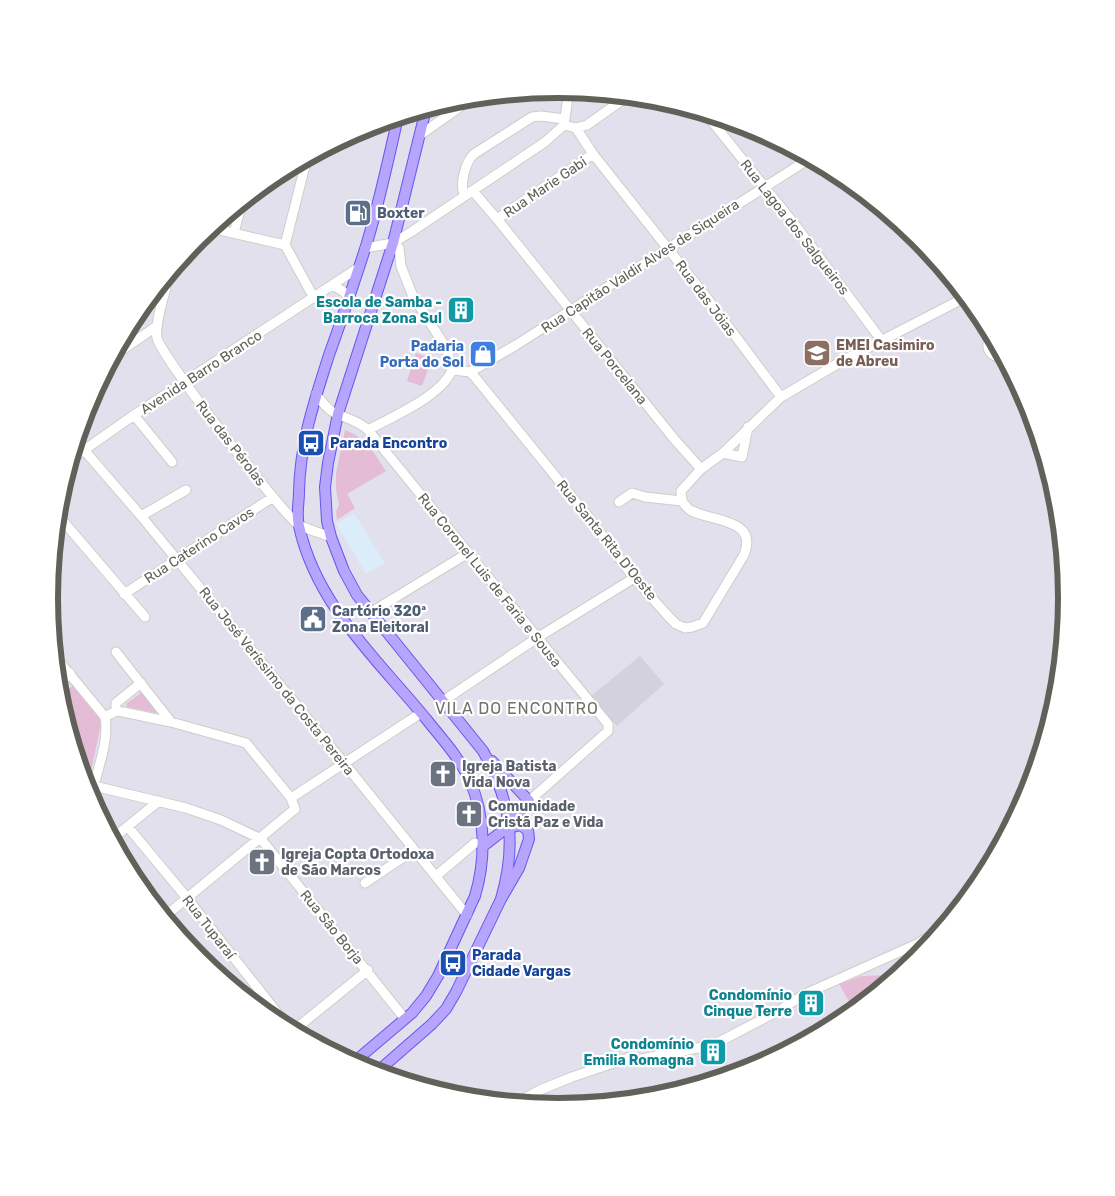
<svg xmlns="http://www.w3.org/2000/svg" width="1115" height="1196" font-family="Rubik,sans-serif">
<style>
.education{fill:#d3d1de}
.medical{fill:#dbecfa}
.green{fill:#e4bcd5}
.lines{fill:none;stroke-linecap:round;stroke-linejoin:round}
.minor-casing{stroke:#cecec7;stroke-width:11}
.major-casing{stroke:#6457ee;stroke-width:12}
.minor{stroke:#fff;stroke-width:9}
.major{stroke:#b6a4fd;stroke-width:10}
.labels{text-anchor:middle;stroke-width:4.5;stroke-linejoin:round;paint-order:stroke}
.street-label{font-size:14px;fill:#616059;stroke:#fff}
.service-label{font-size:14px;font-weight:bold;fill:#4e5e75;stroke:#fff;text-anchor:start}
.culture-label{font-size:14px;font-weight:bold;fill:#0d838f;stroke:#fff;text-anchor:end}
.education-label{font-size:14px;font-weight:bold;fill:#785e54;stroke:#fff;text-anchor:start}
.shop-label{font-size:14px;font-weight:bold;fill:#366cbe;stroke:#fff;text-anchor:end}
.transit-label{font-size:14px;font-weight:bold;fill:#164399;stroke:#fff;text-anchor:start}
.worship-label{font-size:14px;font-weight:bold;fill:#5b616d;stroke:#fff;text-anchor:start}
.quarter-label{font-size:16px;letter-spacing:1px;fill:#73726a;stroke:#fff}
.rim{fill:none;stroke:#616059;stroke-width:6}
</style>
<rect width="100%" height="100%" fill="#e2e0ec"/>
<path class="education" d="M640,656L664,684L617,726L590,697Z"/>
<path class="medical" d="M354,513L385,563L366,574L336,524Z"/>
<path class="green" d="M416,353L432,359L422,386L407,381Z
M345,430C365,437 375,454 386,471L347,494L355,508L337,520L336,512L339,505L336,489V473Z
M75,684L102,718L91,772L80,767L58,697Z
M141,693C147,697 154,705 156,713L127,707L126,704Z
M896,975L854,1010L839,984L862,976Z"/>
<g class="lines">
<g class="minor-casing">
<path id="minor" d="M706,114L796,226L882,341
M564,125L569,90
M576,128L593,154L704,294L781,397
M420,135L474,97
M473,191L497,219L675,440L701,469
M465,196C459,186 465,162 474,154L532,117L541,116L564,119
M497,219L593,154
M211,228L285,245L314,298
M234,233L242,202
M285,245L307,158
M365,248L393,243L411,232L545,142L564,125L576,128L587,125L628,96
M170,272C167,287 154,323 157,338C161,356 283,515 299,525C308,530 321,533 331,537
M333,285L344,292L349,298
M991,335C984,348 989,357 1004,358
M112,357L157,326
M453,370L470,372L474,376L590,519L634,578L669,617L676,624L685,628L692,627L703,623L744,555C759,518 711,522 690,510C687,508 684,504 682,501L645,497L632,493L619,502
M470,372L516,345L809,159
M316,394C321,401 325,407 333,412C344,418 358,420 368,430L608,724V731L529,801
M134,415L172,462
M368,430C393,416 445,395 453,367L446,348L412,294L401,266L399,248L393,243
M84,450L141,516L344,763L467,915
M723,453L742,457L748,427
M70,460L134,415L358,268
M682,501L681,491L701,469L723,453L781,397L844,360L966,297
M57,514L145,617
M141,516L186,490
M124,594L273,497
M370,613L468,553
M116,652L171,722
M54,655L105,717C109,740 99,764 94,786L83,779
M57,686L70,673
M443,701L537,638L634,578
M116,711V703L141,683
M105,717L116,711L123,712L171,722L246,743L291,798L295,809L164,917
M86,788L94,786L186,808L221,820L261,839L405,1019
M291,798L421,713
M128,827L187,898L289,1028
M112,839L159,801
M436,876L475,843
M365,883L414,850
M293,1031L368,970
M627,1059L636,1060L713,1045L780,1010L805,994L917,944L941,929
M516,1103L540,1090L572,1077L631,1057"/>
</g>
<g class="major-casing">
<path id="major" d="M426,109L393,243L338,414L328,463L325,487L327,521L331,537L344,571L357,595L483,751C511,801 517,844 501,899
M492,761L529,801L509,822
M353,1063L412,1013L426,996L438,976L475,896C486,859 486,815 469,779C459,757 442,739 427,720C378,660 316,605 299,526C296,516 299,503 299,492C300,443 314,402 329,355C342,319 354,283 366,246C379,204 388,161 398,117
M377,1072L432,1024L446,1009L456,992L501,899L519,868L529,839L528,830L520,825L505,829L482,847"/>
</g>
<use href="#minor" class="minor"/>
<use href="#major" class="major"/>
</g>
<defs>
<g id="fuel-square" transform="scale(1.4375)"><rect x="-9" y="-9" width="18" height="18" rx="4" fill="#5c6f8a" stroke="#fff"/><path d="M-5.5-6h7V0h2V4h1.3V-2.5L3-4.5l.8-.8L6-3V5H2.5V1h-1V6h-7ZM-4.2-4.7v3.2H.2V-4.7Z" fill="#fff"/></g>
<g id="building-square" transform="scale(1.4375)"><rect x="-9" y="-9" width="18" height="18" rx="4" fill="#0f9aa8" stroke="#fff"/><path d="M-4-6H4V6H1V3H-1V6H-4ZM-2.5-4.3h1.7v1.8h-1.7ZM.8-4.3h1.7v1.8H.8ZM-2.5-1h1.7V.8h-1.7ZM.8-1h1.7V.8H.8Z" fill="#fff"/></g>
<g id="school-square" transform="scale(1.4375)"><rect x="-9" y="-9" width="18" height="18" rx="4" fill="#8d6e63" stroke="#fff"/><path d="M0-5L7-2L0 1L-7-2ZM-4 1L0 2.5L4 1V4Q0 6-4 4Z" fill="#fff"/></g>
<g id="shop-square" transform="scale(1.4375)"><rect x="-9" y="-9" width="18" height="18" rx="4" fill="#3f7fe0" stroke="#fff"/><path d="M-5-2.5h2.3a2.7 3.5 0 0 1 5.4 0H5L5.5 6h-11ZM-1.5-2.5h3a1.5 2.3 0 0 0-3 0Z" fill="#fff"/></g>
<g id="bus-square" transform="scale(1.4375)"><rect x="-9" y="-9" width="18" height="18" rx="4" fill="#1a4fb4" stroke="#fff"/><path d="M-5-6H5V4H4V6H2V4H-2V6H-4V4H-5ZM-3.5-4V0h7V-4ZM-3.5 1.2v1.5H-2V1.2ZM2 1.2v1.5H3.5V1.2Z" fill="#fff"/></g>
<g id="civic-square" transform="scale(1.4375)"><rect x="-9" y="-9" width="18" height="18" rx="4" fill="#5c6f8a" stroke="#fff"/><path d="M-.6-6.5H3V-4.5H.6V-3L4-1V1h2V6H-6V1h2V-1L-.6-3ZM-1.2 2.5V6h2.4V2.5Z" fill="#fff"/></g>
<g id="church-square" transform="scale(1.4375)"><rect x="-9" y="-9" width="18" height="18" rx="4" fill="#6b7280" stroke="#fff"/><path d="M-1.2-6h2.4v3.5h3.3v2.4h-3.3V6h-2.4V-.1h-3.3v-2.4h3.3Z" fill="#fff"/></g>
</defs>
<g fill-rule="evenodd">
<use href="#fuel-square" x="358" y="213"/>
<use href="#building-square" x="461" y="310"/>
<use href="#school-square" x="817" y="353"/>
<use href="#shop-square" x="483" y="354"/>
<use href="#bus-square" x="311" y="443"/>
<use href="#civic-square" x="313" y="619"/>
<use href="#church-square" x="443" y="774"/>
<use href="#church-square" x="469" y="814"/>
<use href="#church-square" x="262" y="862"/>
<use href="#bus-square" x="453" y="963"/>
<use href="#building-square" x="811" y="1003"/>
<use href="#building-square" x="713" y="1052"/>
</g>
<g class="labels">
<g class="street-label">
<text transform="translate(545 187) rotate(-34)" y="5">Rua Marie Gabi</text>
<text transform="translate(795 227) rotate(52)" y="5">Rua Lagoa dos Salgueiros</text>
<text transform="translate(640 266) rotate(-33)" y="5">Rua Capitão Valdir Alves de Siqueira</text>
<text transform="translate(706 298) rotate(53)" y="5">Rua das Jóias</text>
<text transform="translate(615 366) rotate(51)" y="5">Rua Porcelana</text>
<text transform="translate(201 372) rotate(-33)" y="5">Avenida Barro Branco</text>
<text transform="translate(231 443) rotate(52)" y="5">Rua das Pérolas</text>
<text transform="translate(607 540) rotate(51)" y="5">Rua Santa Rita D'Oeste</text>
<text transform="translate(199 545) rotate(-33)" y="5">Rua Caterino Cavos</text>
<text transform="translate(490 580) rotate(51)" y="5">Rua Coronel Luis de Faria e Sousa</text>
<text transform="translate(277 681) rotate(51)" y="5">Rua José Veríssimo da Costa Pereira</text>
<text transform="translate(209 927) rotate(52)" y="5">Rua Tuparaí</text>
<text transform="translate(332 927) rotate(51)" y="5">Rua São Borja</text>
</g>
<g class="service-label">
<text x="377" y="218">Boxter</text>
<text x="332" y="616">Cartório 320ª<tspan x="332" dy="16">Zona Eleitoral</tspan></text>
</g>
<g class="culture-label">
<text x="442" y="307">Escola de Samba -<tspan x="442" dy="16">Barroca Zona Sul</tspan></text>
<text x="792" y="1000">Condomínio<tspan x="792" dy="16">Cinque Terre</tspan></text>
<text x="694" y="1049">Condomínio<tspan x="694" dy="16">Emilia Romagna</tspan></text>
</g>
<g class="education-label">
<text x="836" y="350">EMEI Casimiro<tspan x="836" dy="16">de Abreu</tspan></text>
</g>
<g class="shop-label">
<text x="464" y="351">Padaria<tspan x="464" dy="16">Porta do Sol</tspan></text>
</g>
<g class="transit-label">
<text x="330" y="448">Parada Encontro</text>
<text x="472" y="960">Parada<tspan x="472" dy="16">Cidade Vargas</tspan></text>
</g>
<g class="worship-label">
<text x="462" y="771">Igreja Batista<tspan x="462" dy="16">Vida Nova</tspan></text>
<text x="488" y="811">Comunidade<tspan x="488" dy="16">Cristã Paz e Vida</tspan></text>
<text x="281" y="859">Igreja Copta Ortodoxa<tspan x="281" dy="16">de São Marcos</tspan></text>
</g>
<g class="quarter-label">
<text x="517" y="714">VILA DO ENCONTRO</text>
</g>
</g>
<path d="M0 0H1115V1196H0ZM58 598a500 500 0 1 1 1000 0a500 500 0 1 1-1000 0Z" fill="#fff" fill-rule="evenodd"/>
<path class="rim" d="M58 598a500 500 0 1 1 1000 0a500 500 0 1 1-1000 0Z"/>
</svg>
